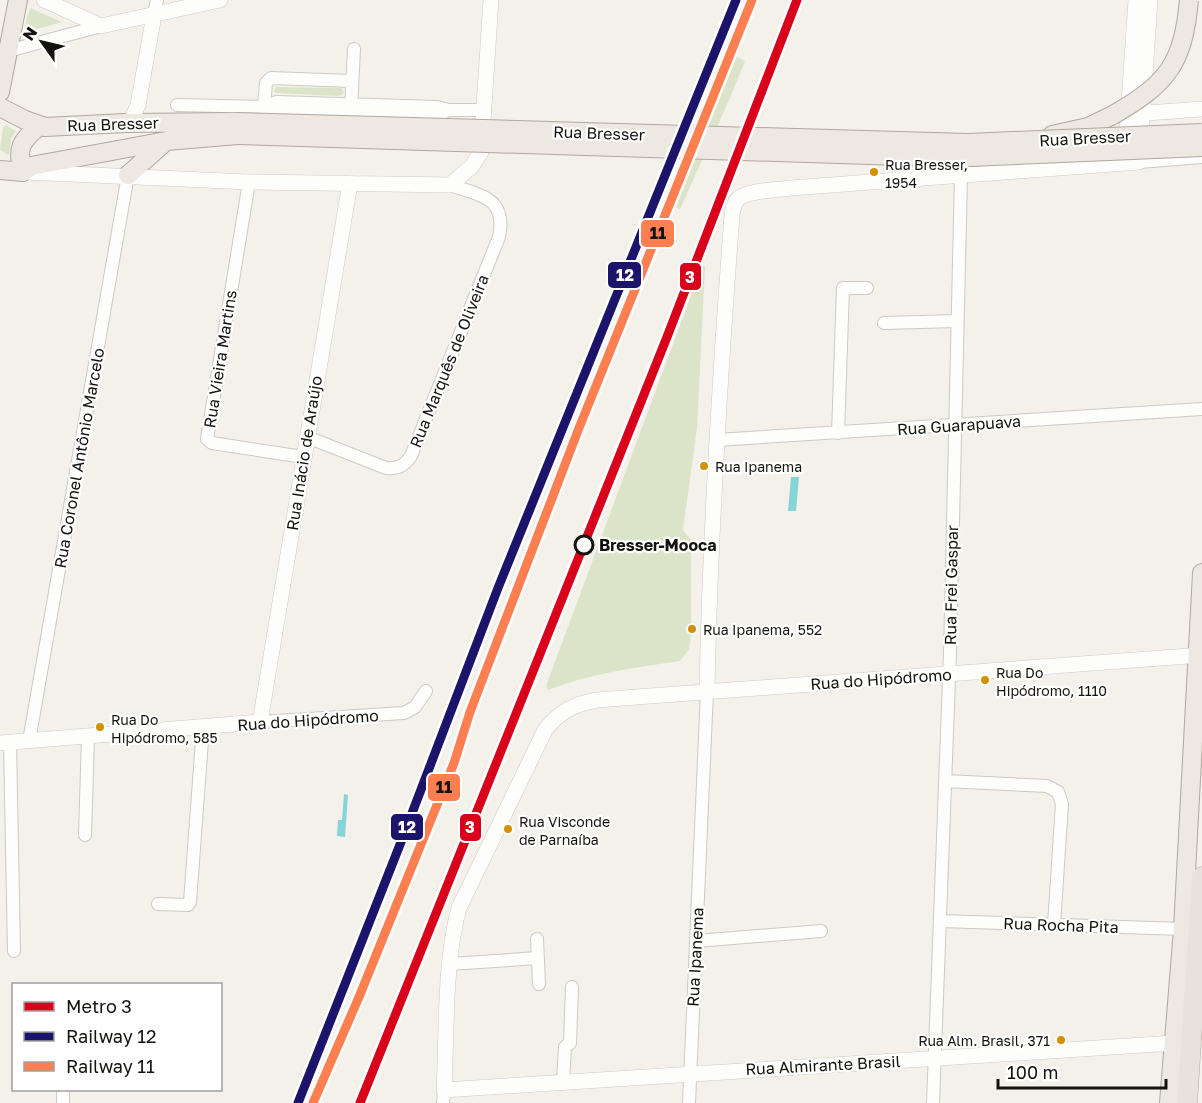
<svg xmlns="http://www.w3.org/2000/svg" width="1202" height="1103" font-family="'Golos Text',sans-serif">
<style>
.green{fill:#dbe4c8}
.water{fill:#85d4d8}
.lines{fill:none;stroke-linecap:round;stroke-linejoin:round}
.minor-casing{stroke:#cdcac6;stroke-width:14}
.tertiary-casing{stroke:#cdcac6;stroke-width:16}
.primary-casing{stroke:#b1a79d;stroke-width:20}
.trunk-casing{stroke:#b1a79d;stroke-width:21}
.minor{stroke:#fdfdfc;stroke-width:12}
.tertiary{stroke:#fdfdfc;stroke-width:15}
.primary{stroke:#eee8e3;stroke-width:18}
.trunk{stroke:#e8e2dc;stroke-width:20}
.primary-bridge-casing{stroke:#b1a79d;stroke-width:20;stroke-linecap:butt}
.primary-bridge{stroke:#eee8e3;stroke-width:18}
.rail-1-casing{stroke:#fff;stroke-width:14}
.rail-2-casing{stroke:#fff;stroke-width:14}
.rail-1{stroke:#1c146b;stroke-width:9}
.rail-2{stroke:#ff7f50;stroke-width:9}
.metro-1-casing{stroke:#fff;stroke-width:14}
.metro-1{stroke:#d9001c;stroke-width:9}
.bus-dot{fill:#d59002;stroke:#fff;stroke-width:2}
.stop-dot{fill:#fff;stroke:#14120e;stroke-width:3}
.labels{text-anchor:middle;stroke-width:4.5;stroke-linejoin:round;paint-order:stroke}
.bus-label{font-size:14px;fill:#14120e;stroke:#fff;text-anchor:start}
.street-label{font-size:16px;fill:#14120e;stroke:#fff}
.stop-label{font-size:16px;font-weight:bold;fill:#14120e;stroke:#fff;text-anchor:start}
.line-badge{stroke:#fff;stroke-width:2}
.badge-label{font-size:16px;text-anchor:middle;font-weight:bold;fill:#fff}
.pale-badge-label{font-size:16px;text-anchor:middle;font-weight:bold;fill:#111}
</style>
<rect width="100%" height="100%" fill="#f4f1eb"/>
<path class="green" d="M30,8L62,22L23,33Z
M735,56L745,61L730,98L680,209L673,207Z
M276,87L341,88L344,92L342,95L337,96L275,93L274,90Z
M6,125L16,131L11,138L9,155L0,150L3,128Z
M702,266H705L697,428L683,530L691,540V635L689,649L680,661C635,668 591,673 548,690L546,686Z"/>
<path class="water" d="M791,477H799L796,511H788Z
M344,794L348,795L345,837L337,836L338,820H342Z"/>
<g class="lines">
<g class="minor-casing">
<path id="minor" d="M154,15L157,0
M8,51L101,26
M177,105L264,107L276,102L437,107L449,110H485
M264,107L276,112L437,116L449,110
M264,107L266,83L271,78L352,81
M351,111L354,49
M1139,162L1202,157
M249,182L207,439L212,443L303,457
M884,323L957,321
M838,433L843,288H867
M307,437L386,468C398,469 404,466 411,456L499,237C507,197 481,196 450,185
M716,440L1202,409
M260,722L404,713L415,707L426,691
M29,741L128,175
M10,742L14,951
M945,781L1047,786L1058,792L1062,804L1054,925
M85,835L88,736
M158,904L188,905L190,902L203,727
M940,921L1183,929
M537,939L539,984
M696,941L821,931
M450,964L538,958
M563,1082L565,1047L570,1043L572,987
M63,1090V1103
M443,1103L444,1090
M689,1103L707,691
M933,1103L950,653L961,176"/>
</g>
<g class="tertiary-casing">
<path id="tertiary" d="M44,0L101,26L220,0
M1133,114L1202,109
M130,123L138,105L154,15
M1126,148L1136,0
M25,172L249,182L450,185L472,166L481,152L491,0
M707,691C710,532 720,374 732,215C733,209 734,202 739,198C749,190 778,190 791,188L1139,162L1150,0
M0,743L260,722L350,183
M1174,1043L444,1090C447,1032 444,963 459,908L545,730C559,712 574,704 597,700L1202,655"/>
</g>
<g class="primary-casing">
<path id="primary" d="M0,92L18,0
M0,107L25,120L45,127L126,123L235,122
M1052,135L1088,127L1113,115
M0,170L23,172L31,166L166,141L238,135
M23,172C16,148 21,141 39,126
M128,175L166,141
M1169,1103L1183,929L1202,573"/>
</g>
<g class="trunk-casing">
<path id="trunk" d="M1187,1103L1202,877"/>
</g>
<use href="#minor" class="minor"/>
<use href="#tertiary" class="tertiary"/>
<use href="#primary" class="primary"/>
<use href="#trunk" class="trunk"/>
<g class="primary-bridge-casing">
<path id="primary-bridge" d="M1113,115C1168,83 1183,64 1189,0
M235,122L968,143L1202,133
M238,135L932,157H969L1202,147"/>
</g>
<use href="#primary-bridge" class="primary-bridge"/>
<g class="rail-1-casing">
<path id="rail-1" d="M298,1103L401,842L498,588L736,0"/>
</g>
<g class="rail-2-casing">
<path id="rail-2" d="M313,1103L359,997L454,763L470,712L579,428L752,0"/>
</g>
<use href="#rail-1" class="rail-1"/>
<use href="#rail-2" class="rail-2"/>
<g class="metro-1-casing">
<path id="metro-1" d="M360,1103L667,337L797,0"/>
</g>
<use href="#metro-1" class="metro-1"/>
</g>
<g class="bus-dot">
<circle cx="874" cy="172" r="5"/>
<circle cx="704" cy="466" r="5"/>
<circle cx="692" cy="629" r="5"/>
<circle cx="985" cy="680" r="5"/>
<circle cx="100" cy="727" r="5"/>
<circle cx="508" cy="829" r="5"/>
<circle cx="1061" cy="1040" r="5"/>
</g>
<circle class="stop-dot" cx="584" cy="545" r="9"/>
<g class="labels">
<g class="bus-label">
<text x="885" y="170">Rua Bresser,<tspan x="885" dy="18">1954</tspan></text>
<text x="715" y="472">Rua Ipanema</text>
<text x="703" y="635">Rua Ipanema, 552</text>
<text x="996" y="678">Rua Do<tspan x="996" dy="18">Hipódromo, 1110</tspan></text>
<text x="111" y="725">Rua Do<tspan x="111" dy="18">Hipódromo, 585</tspan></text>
<text x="519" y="827">Rua Visconde<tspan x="519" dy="18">de Parnaíba</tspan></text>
<text x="1050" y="1046" text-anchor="end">Rua Alm. Brasil, 371</text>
</g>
<g class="street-label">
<text transform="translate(113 124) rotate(-2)" y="6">Rua Bresser</text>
<text transform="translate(599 133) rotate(2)" y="6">Rua Bresser</text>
<text transform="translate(1085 138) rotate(-3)" y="6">Rua Bresser</text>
<text transform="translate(220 359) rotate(-81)" y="6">Rua Vieira Martins</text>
<text transform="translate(449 361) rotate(-68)" y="6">Rua Marquês de Oliveira</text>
<text transform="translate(959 425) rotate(-4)" y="6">Rua Guarapuava</text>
<text transform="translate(304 453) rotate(-81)" y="6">Rua Inácio de Araújo</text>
<text transform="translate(79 458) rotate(-80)" y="6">Rua Coronel Antônio Marcelo</text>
<text transform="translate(951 585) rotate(-89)" y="6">Rua Frei Gaspar</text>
<text transform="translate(881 679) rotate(-4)" y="6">Rua do Hipódromo</text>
<text transform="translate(308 720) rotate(-4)" y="6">Rua do Hipódromo</text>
<text transform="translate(1061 925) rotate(2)" y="6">Rua Rocha Pita</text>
<text transform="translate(695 957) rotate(-87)" y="6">Rua Ipanema</text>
<text transform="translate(823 1065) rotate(-3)" y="6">Rua Almirante Brasil</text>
</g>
<g class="stop-label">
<text x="599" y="551">Bresser-Mooca</text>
</g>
</g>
<g class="line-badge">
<rect x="640" y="219" width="35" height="29" rx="6" fill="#ff7f50"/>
<rect x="607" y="261" width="35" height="28" rx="6" fill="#1c146b"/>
<rect x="679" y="262" width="23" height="29" rx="6" fill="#d9001c"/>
<rect x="427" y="773" width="34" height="29" rx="6" fill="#ff7f50"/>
<rect x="390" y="813" width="34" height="28" rx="6" fill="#1c146b"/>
<rect x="459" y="813" width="23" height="29" rx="6" fill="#d9001c"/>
</g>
<g class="badge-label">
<text x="625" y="281">12</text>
<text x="690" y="283">3</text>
<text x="407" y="833">12</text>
<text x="470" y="833">3</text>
</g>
<g class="pale-badge-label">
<text x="658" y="239">11</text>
<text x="444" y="793">11</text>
</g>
<rect x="12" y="983" width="210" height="108" fill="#ffffff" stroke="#a1a09f" stroke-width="1.5"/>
<rect x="24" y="1002" width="30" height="9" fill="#d9001c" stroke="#a1a09f" stroke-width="1.5"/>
<text x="66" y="1013" font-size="18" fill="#14120e">Metro 3</text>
<rect x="24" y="1032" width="30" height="9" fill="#1c146b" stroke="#a1a09f" stroke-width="1.5"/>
<text x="66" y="1043" font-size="18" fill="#14120e">Railway 12</text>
<rect x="24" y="1062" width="30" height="9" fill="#ff7f50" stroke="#a1a09f" stroke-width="1.5"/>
<text x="66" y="1073" font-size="18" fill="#14120e">Railway 11</text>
<g transform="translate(42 42) rotate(304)" stroke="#ffffff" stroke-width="4.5" paint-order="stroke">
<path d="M0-4.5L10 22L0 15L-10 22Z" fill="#14120e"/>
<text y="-9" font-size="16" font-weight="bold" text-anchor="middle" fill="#14120e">N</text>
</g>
<path d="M998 1079v9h168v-9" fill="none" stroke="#14120e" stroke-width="3"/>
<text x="1007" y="1079" font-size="18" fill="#14120e" stroke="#ffffff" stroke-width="4.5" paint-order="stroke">100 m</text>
</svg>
